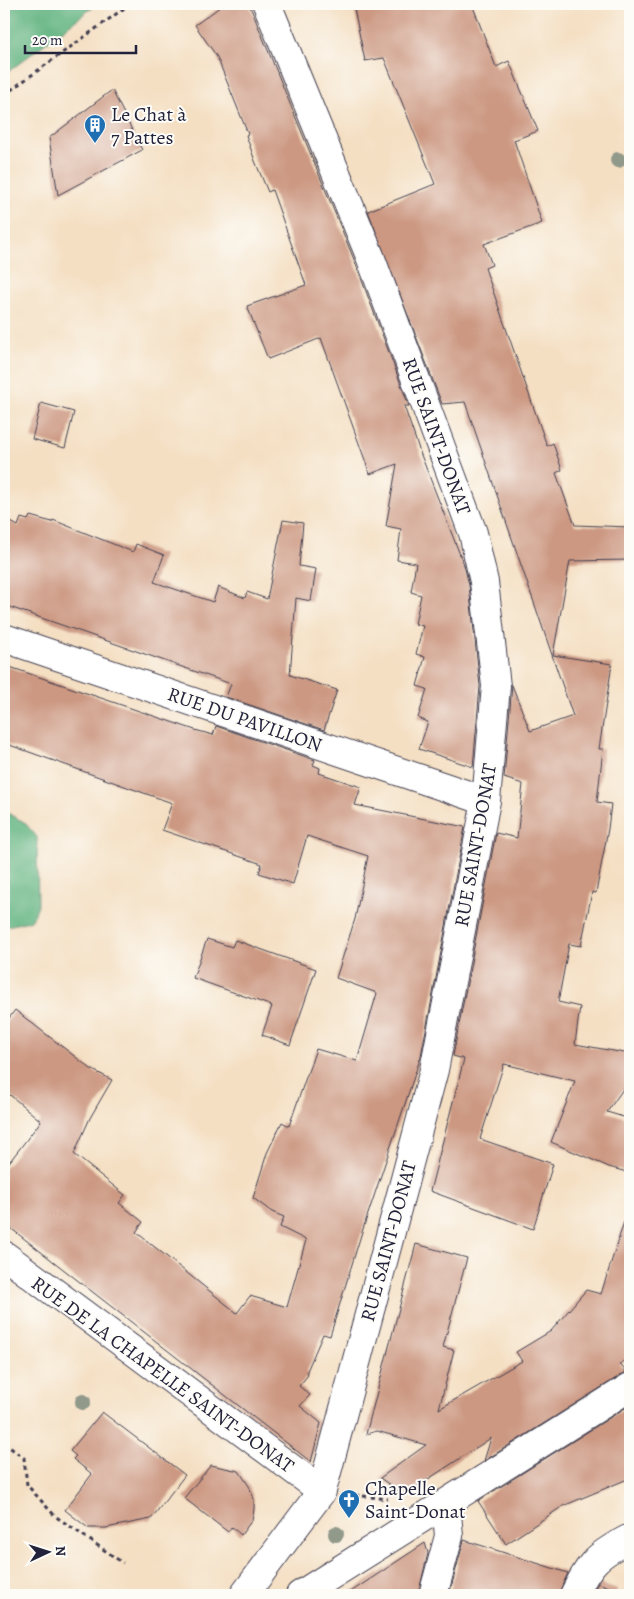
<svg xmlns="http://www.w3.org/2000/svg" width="634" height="1599" font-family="Alegreya,serif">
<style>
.forest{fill:#61b380;stroke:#426a5e}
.building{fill:#cc9882}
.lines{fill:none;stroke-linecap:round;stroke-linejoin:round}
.street-casing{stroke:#423e4f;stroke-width:30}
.path{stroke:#423e4f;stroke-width:3;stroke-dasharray:4 4;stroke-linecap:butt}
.street{stroke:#fff;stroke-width:28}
.tree{fill:#91998a}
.labels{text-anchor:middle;stroke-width:4;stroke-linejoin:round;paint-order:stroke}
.poi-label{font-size:20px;fill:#22223b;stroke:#fdfcf7;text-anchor:start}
.street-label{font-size:20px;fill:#22223b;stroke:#fdfcf7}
</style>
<rect width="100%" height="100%" fill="#fdfcf7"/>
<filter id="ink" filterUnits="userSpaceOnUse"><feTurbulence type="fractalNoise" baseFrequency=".02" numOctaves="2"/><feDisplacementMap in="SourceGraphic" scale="10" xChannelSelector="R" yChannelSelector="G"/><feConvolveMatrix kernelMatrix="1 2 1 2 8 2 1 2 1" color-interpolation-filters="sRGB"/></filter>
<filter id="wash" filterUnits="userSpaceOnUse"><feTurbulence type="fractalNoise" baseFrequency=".0096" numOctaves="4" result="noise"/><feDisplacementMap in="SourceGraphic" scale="20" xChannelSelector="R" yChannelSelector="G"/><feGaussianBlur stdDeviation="1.12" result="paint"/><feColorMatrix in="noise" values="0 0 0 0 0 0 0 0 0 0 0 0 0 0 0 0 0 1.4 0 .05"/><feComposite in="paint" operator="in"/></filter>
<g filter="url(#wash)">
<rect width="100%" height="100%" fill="#f4dfc3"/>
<path class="forest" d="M4,4H97L4,75Z
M4,811L24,822L37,837L38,905L32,920L4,927Z"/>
<g id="blocks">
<path class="building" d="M224,4H249L355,262L409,406H404L421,455L464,565L469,585L480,686L473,767L419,749L428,722L418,718L427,689L417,686L425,657L416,654L423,626L415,624L421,595L411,592L416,563L397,560L401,529L386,526L397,464L370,474L321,338L268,359L247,306L306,285L272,190L268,192L255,161L246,135L248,134L217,57L195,25Z
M353,4H472L496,67L509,61L538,131L514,140L542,223L484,244L492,265L485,268L547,446L553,443L562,470L556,473L575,525L630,527V560L570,561L553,655L612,664L599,749H603L597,802L611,804L608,829L596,893L592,892L581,946L569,944L558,1002L580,1007L575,1044L630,1054L628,1082L607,1112L630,1119V1173L609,1167L551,1142L575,1081L504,1064L480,1139L553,1164L533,1229L430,1191L464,1059L453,1056L496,833L517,838L523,784L504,778L512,685L530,731L573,716L465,402L442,404L368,211L435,184L384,58L365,61Z
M112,90L142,150L58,195L49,138Z
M41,403L74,412L65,448L32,439Z
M30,516L52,522L53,520L133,552L136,544L164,555L154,582L213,602L218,587L245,598L247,592L267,599L283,520L303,523L299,566L316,569L311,601L296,598L290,675L337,690L324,730L226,697L231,684L4,605V518L18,526L21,518L28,520Z
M4,665L195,730L213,735L216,726L315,760L313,765L320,768L319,773L361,787L355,805L465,827L421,1056L361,1235L330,1336L323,1334L307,1371L308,1375L299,1386L310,1395L300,1406L321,1423L311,1462L4,1223V1169L41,1121L4,1090V1025L15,1010L91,1069L112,1080L90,1118L74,1154L125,1195L119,1203L143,1222L136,1232L237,1313L250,1296L287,1307L306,1240L280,1227L284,1217L272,1212L253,1198L267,1153L282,1122L289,1126L316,1049L357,1061L377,993L336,978L355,919L368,856L307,836L293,884L259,873L262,864L162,830L172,803L4,743Z
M207,939L232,947L235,940L316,969L290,1045L262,1035L272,1006L193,978Z
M624,1222L630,1223V1357L620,1364L626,1372L484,1461L491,1438L404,1495L380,1478L426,1445L377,1431L366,1434L416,1244L467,1258L443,1347L454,1350L439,1409L522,1361L516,1352L551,1331L586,1290L601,1294Z
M630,1405V1478L563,1506L506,1544L478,1501Z
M102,1412L185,1475L151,1519L106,1528H88L65,1510L92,1474L73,1459L76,1456L70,1451Z
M211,1465L239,1471L249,1486L254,1499V1509L252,1520L241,1535L232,1527L228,1532L184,1498Z
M464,1540L568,1573L558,1595H449Z
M425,1543L428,1553L418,1595H346Z
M598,1583L617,1590L616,1595H591Z"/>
</g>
</g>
<g filter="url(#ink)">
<use href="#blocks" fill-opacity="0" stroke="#423e4f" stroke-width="1"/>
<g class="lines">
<g class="street-casing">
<path id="street" d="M4,638L486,801
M4,1255L322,1491
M244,1595L322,1491L434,1070L486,801L496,686L484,582L473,533L370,256L267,4
M300,1595L630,1387
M433,1595L449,1536L446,1503
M574,1595C590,1562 597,1555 630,1538"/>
</g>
<path class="path" d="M4,95L130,4
M4,1443L24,1458L27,1485L55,1516L123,1563
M355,1495L388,1499"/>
<use href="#street" class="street"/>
</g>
<g class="tree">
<circle cx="618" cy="160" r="8"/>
<circle cx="83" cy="1402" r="8"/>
<circle cx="336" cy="1534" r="8"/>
</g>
</g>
<defs>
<g id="building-pin" transform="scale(1.125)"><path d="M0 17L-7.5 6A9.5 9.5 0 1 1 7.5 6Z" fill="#1f6fb2" stroke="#fdfcf7"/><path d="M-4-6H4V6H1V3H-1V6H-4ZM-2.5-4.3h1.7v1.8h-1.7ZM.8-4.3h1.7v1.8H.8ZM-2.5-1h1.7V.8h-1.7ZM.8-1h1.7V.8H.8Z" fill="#fff"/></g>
<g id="church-pin" transform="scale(1.125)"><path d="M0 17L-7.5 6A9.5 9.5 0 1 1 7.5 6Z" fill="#1f6fb2" stroke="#fdfcf7"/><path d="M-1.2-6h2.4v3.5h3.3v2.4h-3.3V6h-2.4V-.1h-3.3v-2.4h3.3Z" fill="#fff"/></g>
</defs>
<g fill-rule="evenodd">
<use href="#building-pin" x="95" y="125"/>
<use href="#church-pin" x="349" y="1500"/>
</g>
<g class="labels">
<g class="poi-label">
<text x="111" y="121">Le Chat à<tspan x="111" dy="23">7 Pattes</tspan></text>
<text x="365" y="1495">Chapelle<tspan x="365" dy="23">Saint-Donat</tspan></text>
</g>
<g class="street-label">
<text transform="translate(437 436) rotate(70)" y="7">RUE SAINT-DONAT</text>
<text transform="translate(245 719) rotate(19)" y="7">RUE DU PAVILLON</text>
<text transform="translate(475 845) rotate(-80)" y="7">RUE SAINT-DONAT</text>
<text transform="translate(388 1241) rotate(-75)" y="7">RUE SAINT-DONAT</text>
<text transform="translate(163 1374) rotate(36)" y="7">RUE DE LA CHAPELLE SAINT-DONAT</text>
</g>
</g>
<rect width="634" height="1599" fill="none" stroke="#fdfcf7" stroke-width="20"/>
<g transform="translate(48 1552) rotate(86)" stroke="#fdfcf7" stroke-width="4" paint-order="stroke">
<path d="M0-4L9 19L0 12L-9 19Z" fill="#22223b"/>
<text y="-8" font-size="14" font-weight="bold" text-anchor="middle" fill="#22223b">N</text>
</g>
<path d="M25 45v8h111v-8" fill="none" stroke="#22223b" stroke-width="2.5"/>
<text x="32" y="45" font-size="15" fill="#22223b" stroke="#fdfcf7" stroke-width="4" paint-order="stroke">20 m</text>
</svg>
